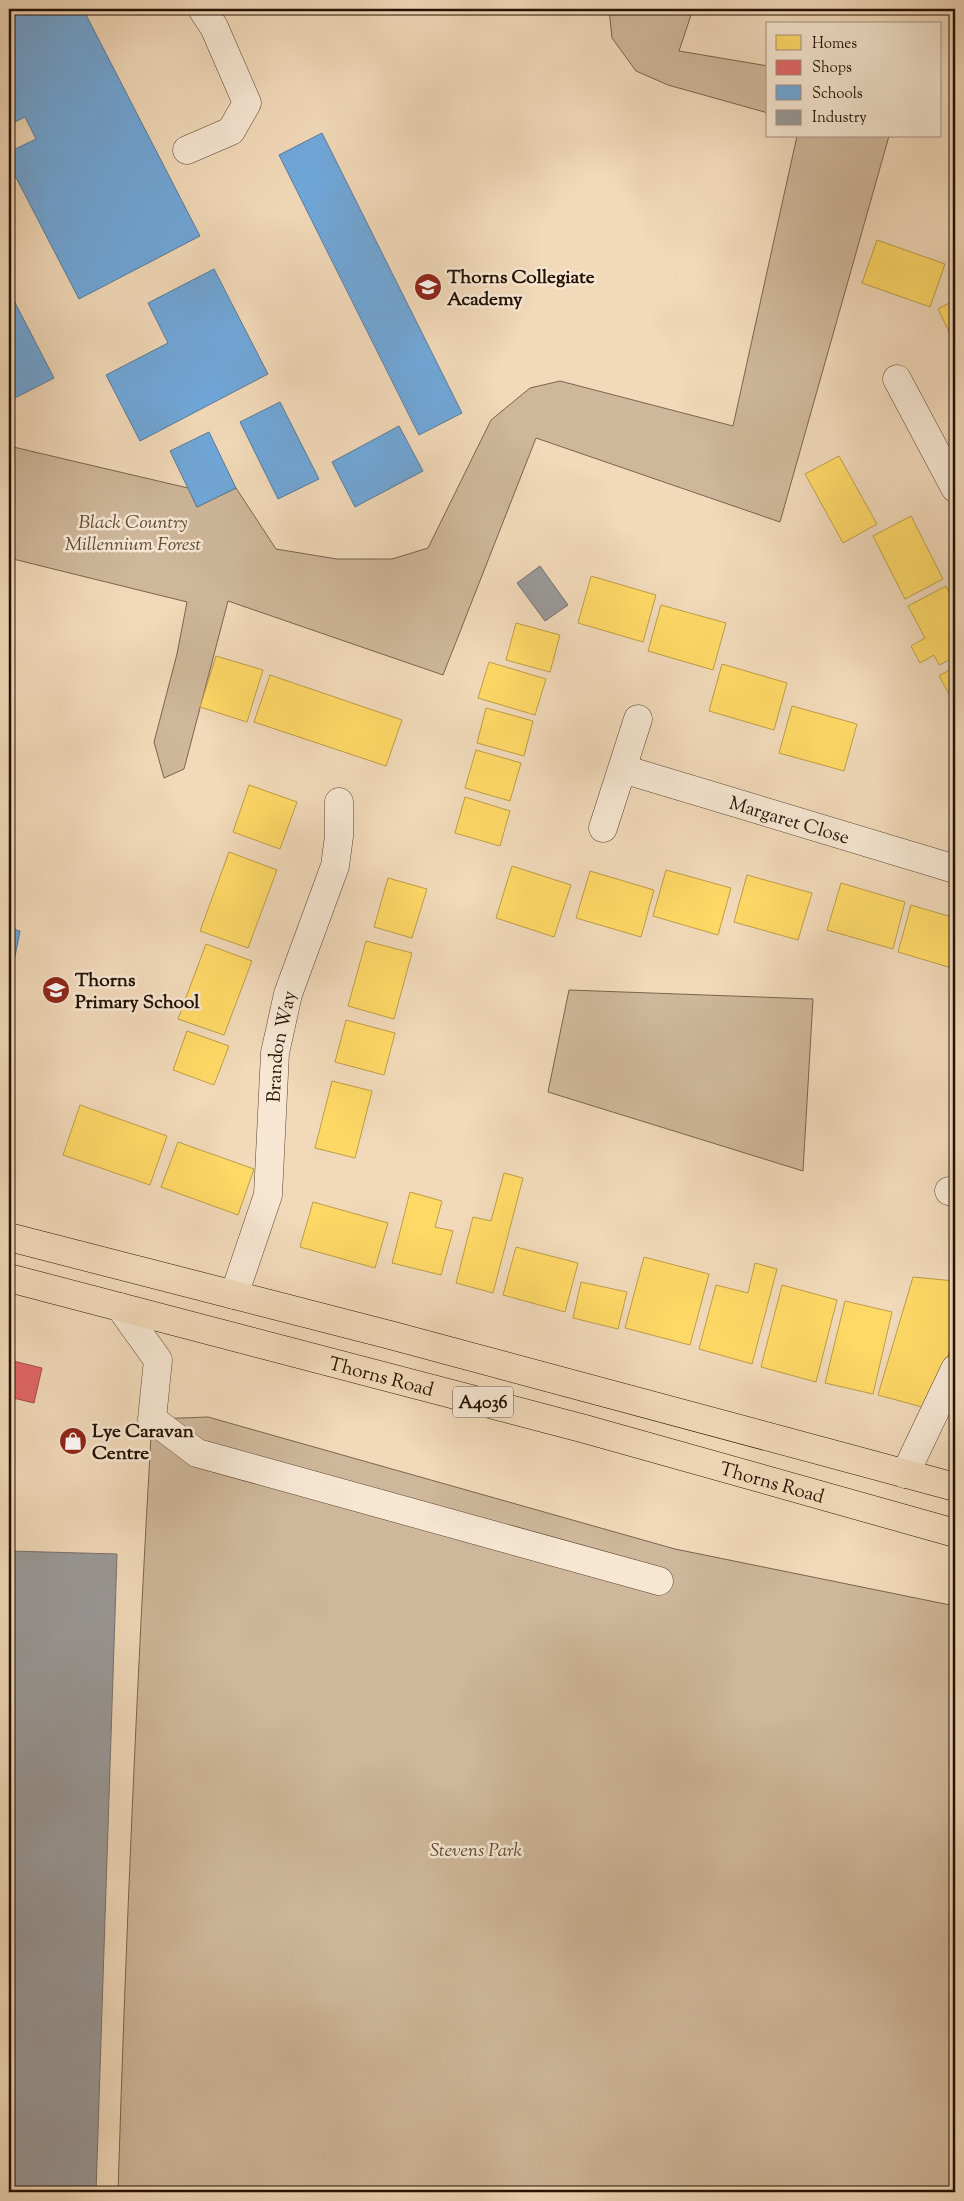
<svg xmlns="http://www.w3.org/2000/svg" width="964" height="2201" font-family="'Sorts Mill Goudy',serif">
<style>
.green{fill:#ceb79a;stroke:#79644e}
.homes{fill:#ffd966;stroke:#bd9d48}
.shops{fill:#e06666;stroke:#a84c48}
.schools{fill:#6fa8dc;stroke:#587b9b}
.industry{fill:#999;stroke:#76706c}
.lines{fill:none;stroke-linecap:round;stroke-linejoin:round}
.minor-casing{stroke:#574330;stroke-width:29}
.highway-casing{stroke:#241102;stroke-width:29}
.minor{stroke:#f6e6d2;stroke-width:28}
.highway{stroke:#f1d9b9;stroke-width:28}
.labels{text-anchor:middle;stroke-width:5;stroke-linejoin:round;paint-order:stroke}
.shield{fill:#f6e6d2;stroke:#635140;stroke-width:1}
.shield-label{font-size:18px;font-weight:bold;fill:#241102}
.poi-label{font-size:19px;font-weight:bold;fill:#241102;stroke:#f6e6d2;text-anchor:start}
.park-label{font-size:19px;font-style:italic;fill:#604b37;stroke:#f6e6d2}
.street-label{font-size:19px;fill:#241102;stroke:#f6e6d2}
</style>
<rect width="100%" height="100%" fill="#f1d9b9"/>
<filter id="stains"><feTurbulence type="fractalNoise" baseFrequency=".004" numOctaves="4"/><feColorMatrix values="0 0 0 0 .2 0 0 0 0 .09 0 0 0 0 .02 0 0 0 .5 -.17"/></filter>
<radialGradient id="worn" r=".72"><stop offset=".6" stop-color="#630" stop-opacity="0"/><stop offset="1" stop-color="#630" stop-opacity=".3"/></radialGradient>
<path class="green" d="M609,9H693L679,51L768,66V113L668,85L636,71L612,38Z
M797,136H889L780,522L536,438L443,675L228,601L184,769L164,778L154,742L177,654L187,602L9,558V446L188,488L197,507L236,488L276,549L337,559H392L428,548L491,420L530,388L560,381L733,426Z
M569,990L813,999L803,1171L548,1092Z
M208,1417L675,1549L955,1606V2192H118C126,1934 137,1676 152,1419Z"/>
<path class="homes" d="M877,240L945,264L930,307L862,283Z
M955,300V344L938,309Z
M839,456L877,524L843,543L805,474Z
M911,516L943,579L905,599L873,536Z
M591,576L656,595L643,642L578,623Z
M946,586L955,604V657L939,665L934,655L920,663L911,646L925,638L908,606Z
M661,605L726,623L713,670L648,651Z
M516,623L560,635L550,672L506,660Z
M216,656L263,670L247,722L200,707Z
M489,662L546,679L535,715L478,698Z
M722,664L787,683L774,730L709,711Z
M955,667V700L953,701L939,676Z
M270,675L402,720L386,766L254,722Z
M792,706L857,724L844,771L779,753Z
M486,708L533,721L524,756L477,743Z
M476,750L521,763L510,801L465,788Z
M249,785L297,802L280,849L233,832Z
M465,797L510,811L500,846L455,833Z
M229,852L277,870L248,948L200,931Z
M512,866L571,885L554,937L496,918Z
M666,870L731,888L718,935L653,916Z
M590,871L654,890L641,937L576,918Z
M747,875L812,893L798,940L734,922Z
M388,878L427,889L412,938L374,927Z
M841,883L905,902L893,949L827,930Z
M911,905L955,918V969L898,952Z
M366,941L412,953L394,1019L348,1006Z
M206,944L252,961L224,1035L178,1019Z
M346,1020L395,1033L384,1075L335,1062Z
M187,1031L229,1046L214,1085L173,1070Z
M332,1081L372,1091L355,1158L315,1148Z
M80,1105L167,1136L150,1185L63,1155Z
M178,1142L254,1169L238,1215L161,1187Z
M504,1173L523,1178L493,1293L456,1283L473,1217L491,1221Z
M410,1192L442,1201L435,1227L453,1231L441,1275L392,1263Z
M313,1202L388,1223L375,1268L300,1247Z
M516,1247L578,1263L565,1312L503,1295Z
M644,1257L709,1274L690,1345L625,1328Z
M755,1263L777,1269L752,1364L699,1349L716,1285L748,1293Z
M913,1277L955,1281V1340L950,1349L933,1410L878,1395Z
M581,1282L627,1292L618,1329L573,1318Z
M782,1285L837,1300L816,1382L761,1367Z
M845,1301L892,1312L873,1394L825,1383Z"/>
<path class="shops" d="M9,1360L42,1368L34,1403L9,1397Z"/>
<path class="schools" d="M9,9H83L200,236L79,299L9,164V152L36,139L25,117L9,125Z
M322,133L462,413L419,435L279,155Z
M214,269L268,374L140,441L106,375L168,343L148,303Z
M9,291L54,378L9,401Z
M280,402L319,479L278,499L240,422Z
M399,426L423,471L355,507L332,462Z
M209,432L236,488L197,507L170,451Z
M9,928L20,931L9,987Z"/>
<path class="industry" d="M540,566L568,605L545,621L517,583Z
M9,1551L117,1554L96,2192H9Z"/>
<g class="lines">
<g class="minor-casing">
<g id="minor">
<path d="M187,150L231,131L247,103L214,27L202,9"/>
<path d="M897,379L955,488"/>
<path id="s1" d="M623,769L955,869"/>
<path d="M603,828L638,719"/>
<path d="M949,1191L955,1193"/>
<path id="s2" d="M234,1295L268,1195L275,1053L288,994L335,866L339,836V802"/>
<path d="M120,1307L158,1360L152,1419L197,1453L659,1581"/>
<path d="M905,1474L955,1369"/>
</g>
</g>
<g class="highway-casing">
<g id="highway">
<path d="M9,1237L390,1335L955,1487"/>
<path id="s3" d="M9,1278L585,1429L955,1533"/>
</g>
</g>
<use href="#minor" class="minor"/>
<use href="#highway" class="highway"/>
</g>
<defs>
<g id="school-disc" transform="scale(1.4375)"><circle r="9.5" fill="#8f2418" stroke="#f6e6d2"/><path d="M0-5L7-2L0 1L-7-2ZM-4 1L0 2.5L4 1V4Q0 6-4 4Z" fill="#fff"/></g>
<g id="shop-disc" transform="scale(1.4375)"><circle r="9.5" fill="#8f2418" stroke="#f6e6d2"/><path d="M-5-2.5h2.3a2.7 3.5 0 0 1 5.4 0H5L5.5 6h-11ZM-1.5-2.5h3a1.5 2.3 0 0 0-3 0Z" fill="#fff"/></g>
</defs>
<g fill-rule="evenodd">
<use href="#school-disc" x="428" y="287"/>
<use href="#school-disc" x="56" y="990"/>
<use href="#shop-disc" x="73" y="1441"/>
</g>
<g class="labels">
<rect class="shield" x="453" y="1386.5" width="60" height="31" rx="4"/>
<g class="shield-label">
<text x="483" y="1408">A4036</text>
</g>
<g class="poi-label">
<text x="447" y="283">Thorns Collegiate<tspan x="447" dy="22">Academy</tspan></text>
<text x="75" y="986">Thorns<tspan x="75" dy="22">Primary School</tspan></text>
<text x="92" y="1437">Lye Caravan<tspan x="92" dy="22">Centre</tspan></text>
</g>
<g class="park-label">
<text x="133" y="528">Black Country<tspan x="133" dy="22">Millennium Forest</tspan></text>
<text x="476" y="1856">Stevens Park</text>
</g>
<g class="street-label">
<text dy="7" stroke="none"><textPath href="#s1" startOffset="174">Margaret Close</textPath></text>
<text dy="7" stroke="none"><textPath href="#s2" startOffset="255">Brandon Way</textPath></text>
<text dy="7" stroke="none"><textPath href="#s3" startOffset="385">Thorns Road</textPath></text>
<text dy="7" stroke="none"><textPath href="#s3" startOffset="790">Thorns Road</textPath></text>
</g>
</g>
<rect width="964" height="2201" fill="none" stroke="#f1d9b9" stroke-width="30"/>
<rect x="10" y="10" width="944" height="2181" fill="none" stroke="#241102" stroke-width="2.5"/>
<rect x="15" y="15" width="934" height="2171" fill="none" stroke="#241102"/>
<rect x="766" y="22" width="175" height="115" fill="#f6e6d2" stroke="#a2917f"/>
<rect x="776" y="35" width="25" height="15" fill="#ffd966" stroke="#a2917f"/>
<text x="812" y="48" font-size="15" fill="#241102">Homes</text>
<rect x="776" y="60" width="25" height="15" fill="#e06666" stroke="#a2917f"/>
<text x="812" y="72" font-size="15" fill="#241102">Shops</text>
<rect x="776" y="85" width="25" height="15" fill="#6fa8dc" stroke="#a2917f"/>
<text x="812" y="98" font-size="15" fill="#241102">Schools</text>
<rect x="776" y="110" width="25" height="15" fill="#999999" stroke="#a2917f"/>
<text x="812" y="122" font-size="15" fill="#241102">Industry</text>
<rect width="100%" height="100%" filter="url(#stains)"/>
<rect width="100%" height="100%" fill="url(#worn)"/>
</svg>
